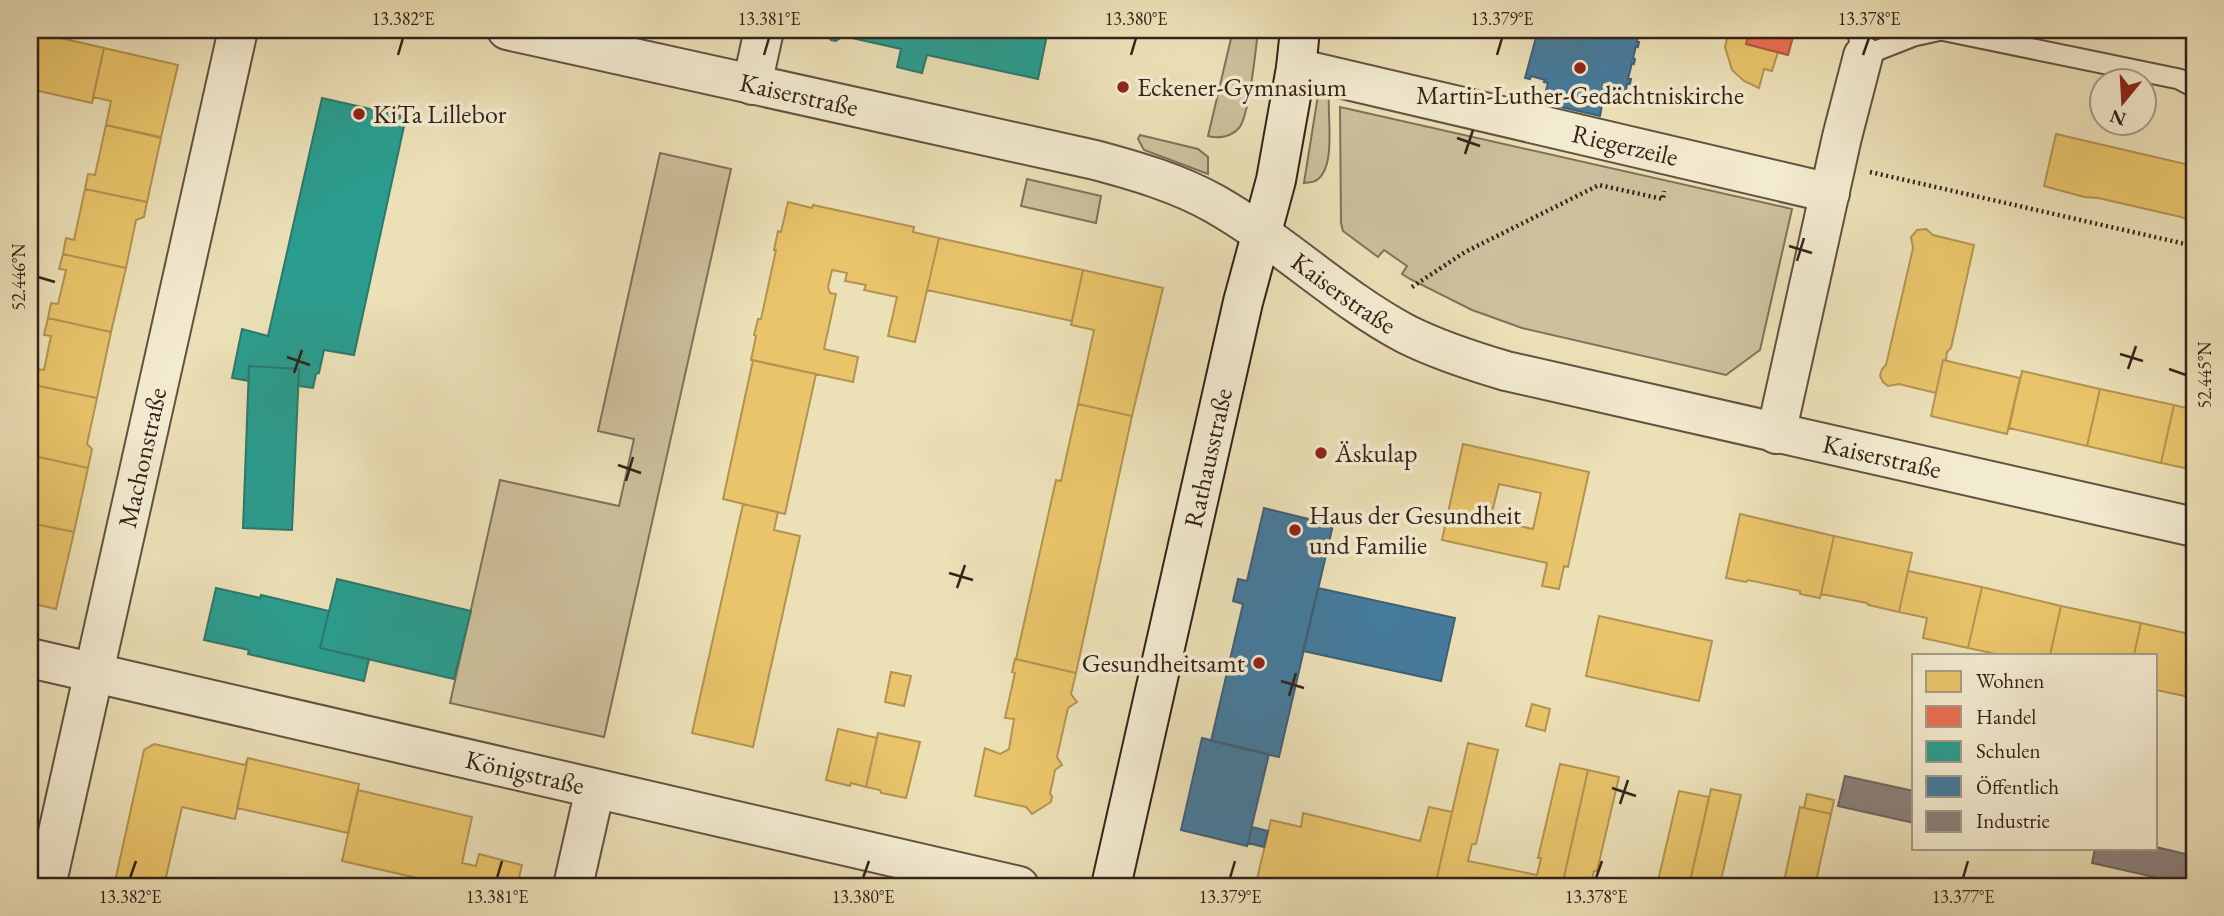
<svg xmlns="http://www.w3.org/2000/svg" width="2224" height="916" font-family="'EB Garamond',serif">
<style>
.green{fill:#cdc09c;stroke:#80715c;stroke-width:2}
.homes{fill:#e9c46a;stroke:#b39352;stroke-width:2;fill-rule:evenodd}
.shops{fill:#e76f51;stroke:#b15841;stroke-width:2}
.schools{fill:#2a9d8f;stroke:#2d786c;stroke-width:2}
.public{fill:#457b9d;stroke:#406076;stroke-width:2}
.industry{fill:#8a817c;stroke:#70645f;stroke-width:2}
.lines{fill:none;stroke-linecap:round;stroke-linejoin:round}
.service-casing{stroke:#625242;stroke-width:23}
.minor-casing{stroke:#625242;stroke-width:42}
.tertiary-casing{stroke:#625242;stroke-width:42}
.secondary-casing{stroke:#34221b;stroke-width:42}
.path{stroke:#34221b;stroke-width:4.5;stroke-dasharray:2 3.5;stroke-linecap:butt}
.service{stroke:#f3ebd0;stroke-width:19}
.minor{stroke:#f3ebd0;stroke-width:38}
.tertiary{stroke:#f3ebd0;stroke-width:38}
.secondary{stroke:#f3ebd0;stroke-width:38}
.ticks{fill:none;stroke:#34221b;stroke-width:2.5}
.poi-dot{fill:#8f2418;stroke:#f3ebd0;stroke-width:2.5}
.labels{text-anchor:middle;stroke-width:7;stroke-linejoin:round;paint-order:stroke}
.poi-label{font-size:26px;fill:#34221b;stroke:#f3ebd0;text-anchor:start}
.street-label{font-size:26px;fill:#34221b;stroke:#f3ebd0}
.neatline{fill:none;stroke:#34221b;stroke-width:2.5}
.ticks-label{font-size:18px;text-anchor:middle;fill:#34221b}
</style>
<rect width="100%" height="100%" fill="#ece0b7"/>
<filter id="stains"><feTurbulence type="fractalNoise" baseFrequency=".00286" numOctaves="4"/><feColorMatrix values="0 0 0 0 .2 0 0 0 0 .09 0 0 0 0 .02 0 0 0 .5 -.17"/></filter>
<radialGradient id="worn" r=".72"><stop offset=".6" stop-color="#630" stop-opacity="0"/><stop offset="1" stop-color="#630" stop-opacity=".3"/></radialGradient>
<path class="green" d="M1233,30H1258C1256,49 1249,116 1239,128C1231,137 1218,139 1208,136Z
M1318,95H1329C1327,116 1337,170 1315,181C1312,183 1308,182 1304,183Z
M1340,107L1792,209L1760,350L1726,375L1522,328L1472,310L1410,279L1402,274L1407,266L1384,250L1378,257L1343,231L1341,223Z
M1140,135L1198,149L1208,157V174L1144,150L1138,139Z
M660,153L731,169L604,737L450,703L500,480L619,506L634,439L598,431Z
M1027,179L1101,196L1096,223L1021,206Z"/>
<path class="homes" d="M30,31L104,48L92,103L30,89Z
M1729,31L1748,37L1746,44L1778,52L1772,71L1764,69L1759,88L1744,81L1732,70L1725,47Z
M104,48L178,65L161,137L106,125L111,101L93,97Z
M106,125L161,138L147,202L85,189L88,174L95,175Z
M2056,134L2194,166V222L2181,217L2098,198L2084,197L2044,186Z
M85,189L147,202L144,217L136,220L126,268L63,254L66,238L74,240Z
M788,202L812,208L813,205L914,227L913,232L939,238L915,342L888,336L897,297L864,290L866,285L845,281L847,273L832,270L828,287L830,293L836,294L824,349L858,357L853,382L751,360L756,336L754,335L758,319H761L776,250H774L778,231L781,232Z
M1926,229L1933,235L1974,245L1951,348L1947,352L1946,360H1943L1936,393L1899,384L1888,386L1883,382L1880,376L1882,369L1886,365L1913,248L1911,237L1917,230Z
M939,238L1083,270L1072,321L927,290Z
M63,254L126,268L111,332L48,318L51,303L58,304L66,270L59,269Z
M1083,270L1163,288L1132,416L1078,404L1094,330L1071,325Z
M48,318L111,332L97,398L34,385L37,369L44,370L51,336L44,335Z
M753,360L816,374L785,514L723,499Z
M1943,360L2020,378L2007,434L1931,416Z
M2022,371L2100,389L2087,446L2009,428Z
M34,385L97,398L87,444L92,449L88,468L30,455V434L37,401L30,400Z
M2100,389L2174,405L2161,463L2087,446Z
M1078,404L1132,416L1076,673L1016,659L1056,480L1061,481Z
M2174,405L2194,410V470L2161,463Z
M1463,444L1589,472L1568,567L1564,566L1559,589L1542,586L1547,563L1442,540ZM1499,484L1541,493L1533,529L1490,520Z
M30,455L88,468L74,532L30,523Z
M743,504L778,512L774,530L800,536L753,747L692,733Z
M1740,514L1834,536L1820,598L1800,594V591L1748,580L1746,582L1726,578Z
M30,523L74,532L56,609L30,603Z
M1834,536L1912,553L1899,612L1868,605L1867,603L1821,594Z
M1908,571L1982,587L1968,648L1923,638L1927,618L1899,612Z
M1982,587L2061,606L2050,655H2001L1968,648Z
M2061,606L2141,623L2134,655H2050Z
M1599,616L1712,641L1699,701L1586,676Z
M2141,623L2194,635V698L2156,690V655H2134Z
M1015,659L1076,673L1071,694L1077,702L1068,708L1057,757L1062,765L1055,770L1050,794L1052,796L1051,802L1032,814L1026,807L975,796L985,748L1000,754L1009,749L1014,719L1005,718L1015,673L1012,672Z
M891,672L911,676L904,706L885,702Z
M1532,704L1550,709L1545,731L1526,726Z
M838,729L877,738L866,787L851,783L850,786L826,780Z
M878,733L920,742L906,798L881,793L880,790L866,787Z
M1468,743L1498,750L1476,844H1472L1468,861L1537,875L1541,858H1538L1560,764L1588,770L1562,886H1435Z
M154,744L245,765L248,758L235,819L182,807L164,886H114L144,750Z
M248,758L359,784L348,833L237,808Z
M1588,770L1619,777L1597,871H1594L1590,886H1562Z
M1711,789L1741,795L1720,884L1710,882L1709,886H1689Z
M358,790L472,817L462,863L476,866L479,854L522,865L517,886H443L444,884L342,861Z
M1679,791L1709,797L1689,886H1661L1657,885Z
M1807,794L1834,800L1831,814L1804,808Z
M1429,807L1452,812L1435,886H1293L1257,879L1271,820L1301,827L1303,813L1420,841Z
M1800,807L1831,814L1815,886H1783Z"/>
<path class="shops" d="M1750,30H1795L1788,55L1746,44Z"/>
<path class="schools" d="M824,30H1048L1038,79L927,55L922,73L897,67L901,49L843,36L836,41L831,40Z
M322,98L406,117L354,355L324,350L319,373L316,374L313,388L298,386L299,369L249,366V381L232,378L242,329L268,336Z
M249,366L299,369L292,530L243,528Z
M337,579L471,611L454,679L320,648Z
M216,588L260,598L261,595L329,611L320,648L369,659L364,681L248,654L249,650L204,640Z"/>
<path class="public" d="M1538,30H1639L1637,42H1639L1638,47L1636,46L1633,58L1635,59L1634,64L1632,63L1628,79H1631L1630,84H1627L1625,95L1627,96L1626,100L1619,98V96L1608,94L1604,95L1600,116L1543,103L1548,83L1544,82L1545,80L1531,76L1530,79L1525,78Z
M1264,508L1333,525L1279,757L1211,741L1243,604L1233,601L1238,579L1247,581Z
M1318,588L1455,618L1441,681L1303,651Z
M1202,738L1269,754L1247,846L1181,830Z
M1252,827L1268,831L1264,847L1248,843Z"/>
<path class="industry" d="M1845,776L1914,791V823L1838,806Z
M2156,847L2194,856V886L2092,863L2095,848Z"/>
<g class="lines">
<g class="service-casing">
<path id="service" d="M1857,30L1863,56L1914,36L1941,30L2179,79L2194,87"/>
</g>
<g class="minor-casing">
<g id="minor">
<path id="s1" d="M1296,68L1830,193"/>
<path d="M752,85L764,30"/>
<path d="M1776,434L1842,137L1863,56"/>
<path id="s2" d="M30,658L1019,886"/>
<path id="s3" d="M46,886L238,30"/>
<path d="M573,886L595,789"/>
</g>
</g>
<g class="tertiary-casing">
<g id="tertiary">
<path id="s4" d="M507,30L1095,160C1136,171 1178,183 1215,204C1282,242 1338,298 1406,334C1438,350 1472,361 1506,371L2194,527"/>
</g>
</g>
<g class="secondary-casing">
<g id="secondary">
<path id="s5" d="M1111,886L1243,302L1276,180L1296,68L1300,30"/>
</g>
</g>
<path class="path" d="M1870,172L2194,246
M1412,287L1465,252L1599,185L1663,199L1664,191"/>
<use href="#service" class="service"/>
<use href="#minor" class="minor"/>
<use href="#tertiary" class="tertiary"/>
<use href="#secondary" class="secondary"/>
</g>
<path class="ticks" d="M398,55L403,38M764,55L769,38M1131,55L1136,38M1497,55L1502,38M1863,55L1869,38M1457,138L1480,146M1465,154L1473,130M1789,246L1812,253M1797,261L1804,238M38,277L55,282M2120,354L2143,361M287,357L310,365M2128,369L2136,346M2169,369L2186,375M294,373L302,350M618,465L641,473M626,481L633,457M949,573L973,580M957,588L965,565M1281,681L1304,688M1289,696L1296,673M1612,788L1636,796M1620,804L1628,780M130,878L136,861M497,878L502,861M863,878L869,861M1230,878L1235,861M1596,878L1602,861M1963,878L1968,861"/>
<g class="poi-dot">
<circle cx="1580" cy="68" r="7"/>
<circle cx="1123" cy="87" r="7"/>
<circle cx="359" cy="114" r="7"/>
<circle cx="1321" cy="453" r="7"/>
<circle cx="1295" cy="530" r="7"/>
<circle cx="1259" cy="663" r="7"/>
</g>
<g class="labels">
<g class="poi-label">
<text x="1137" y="96">Eckener-Gymnasium</text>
<text x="1580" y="104" text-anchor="middle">Martin-Luther-Gedächtniskirche</text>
<text x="373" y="123">KiTa Lillebor</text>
<text x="1335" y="462">Äskulap</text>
<text x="1309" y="524">Haus der Gesundheit<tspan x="1309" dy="30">und Familie</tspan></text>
<text x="1245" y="672" text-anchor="end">Gesundheitsamt</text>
</g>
<g class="street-label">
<text dy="9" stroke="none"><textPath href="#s4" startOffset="299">Kaiserstraße</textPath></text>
<text dy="9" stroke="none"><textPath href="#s1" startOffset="338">Riegerzeile</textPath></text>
<text dy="9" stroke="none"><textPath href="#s4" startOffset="887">Kaiserstraße</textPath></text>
<text dy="9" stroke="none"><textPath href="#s4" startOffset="1454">Kaiserstraße</textPath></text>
<text dy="9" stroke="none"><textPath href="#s3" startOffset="439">Machonstraße</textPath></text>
<text dy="9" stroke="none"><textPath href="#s5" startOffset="439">Rathausstraße</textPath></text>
<text dy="9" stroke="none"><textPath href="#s2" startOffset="508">Königstraße</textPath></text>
</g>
</g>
<rect width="2224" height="916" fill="none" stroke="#ece0b7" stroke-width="77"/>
<rect x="1912" y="654" width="245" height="196" fill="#f3ebd0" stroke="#a79b88" stroke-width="2"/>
<rect x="1926" y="671" width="35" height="21" fill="#e9c46a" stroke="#a79b88" stroke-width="2"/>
<text x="1976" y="688" font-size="21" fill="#34221b">Wohnen</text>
<rect x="1926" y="706" width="35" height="21" fill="#e76f51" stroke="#a79b88" stroke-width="2"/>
<text x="1976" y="724" font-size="21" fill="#34221b">Handel</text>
<rect x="1926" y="741" width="35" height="21" fill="#2a9d8f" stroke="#a79b88" stroke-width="2"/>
<text x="1976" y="758" font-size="21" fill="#34221b">Schulen</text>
<rect x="1926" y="776" width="35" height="21" fill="#457b9d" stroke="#a79b88" stroke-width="2"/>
<text x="1976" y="794" font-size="21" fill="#34221b">Öffentlich</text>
<rect x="1926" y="811" width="35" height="21" fill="#8a817c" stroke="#a79b88" stroke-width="2"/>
<text x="1976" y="828" font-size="21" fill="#34221b">Industrie</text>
<g transform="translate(2123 102) rotate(198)"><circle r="33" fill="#f3ebd0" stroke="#a79b88" stroke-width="2"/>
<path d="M0-5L12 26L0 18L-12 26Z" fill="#8f2418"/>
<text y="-10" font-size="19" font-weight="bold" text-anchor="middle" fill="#34221b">N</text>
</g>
<rect x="38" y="38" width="2148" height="840" class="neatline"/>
<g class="ticks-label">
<text x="403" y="25">13.382°E</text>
<text x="769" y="25">13.381°E</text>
<text x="1136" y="25">13.380°E</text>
<text x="1502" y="25">13.379°E</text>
<text x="1869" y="25">13.378°E</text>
<text transform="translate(19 277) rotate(-90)" y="6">52.446°N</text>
<text transform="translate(2205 375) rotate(-90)" y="6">52.445°N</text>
<text x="130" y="903">13.382°E</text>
<text x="497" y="903">13.381°E</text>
<text x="863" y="903">13.380°E</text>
<text x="1230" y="903">13.379°E</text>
<text x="1596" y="903">13.378°E</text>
<text x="1963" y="903">13.377°E</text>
</g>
<rect width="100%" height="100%" filter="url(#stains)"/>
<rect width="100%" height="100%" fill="url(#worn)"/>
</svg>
